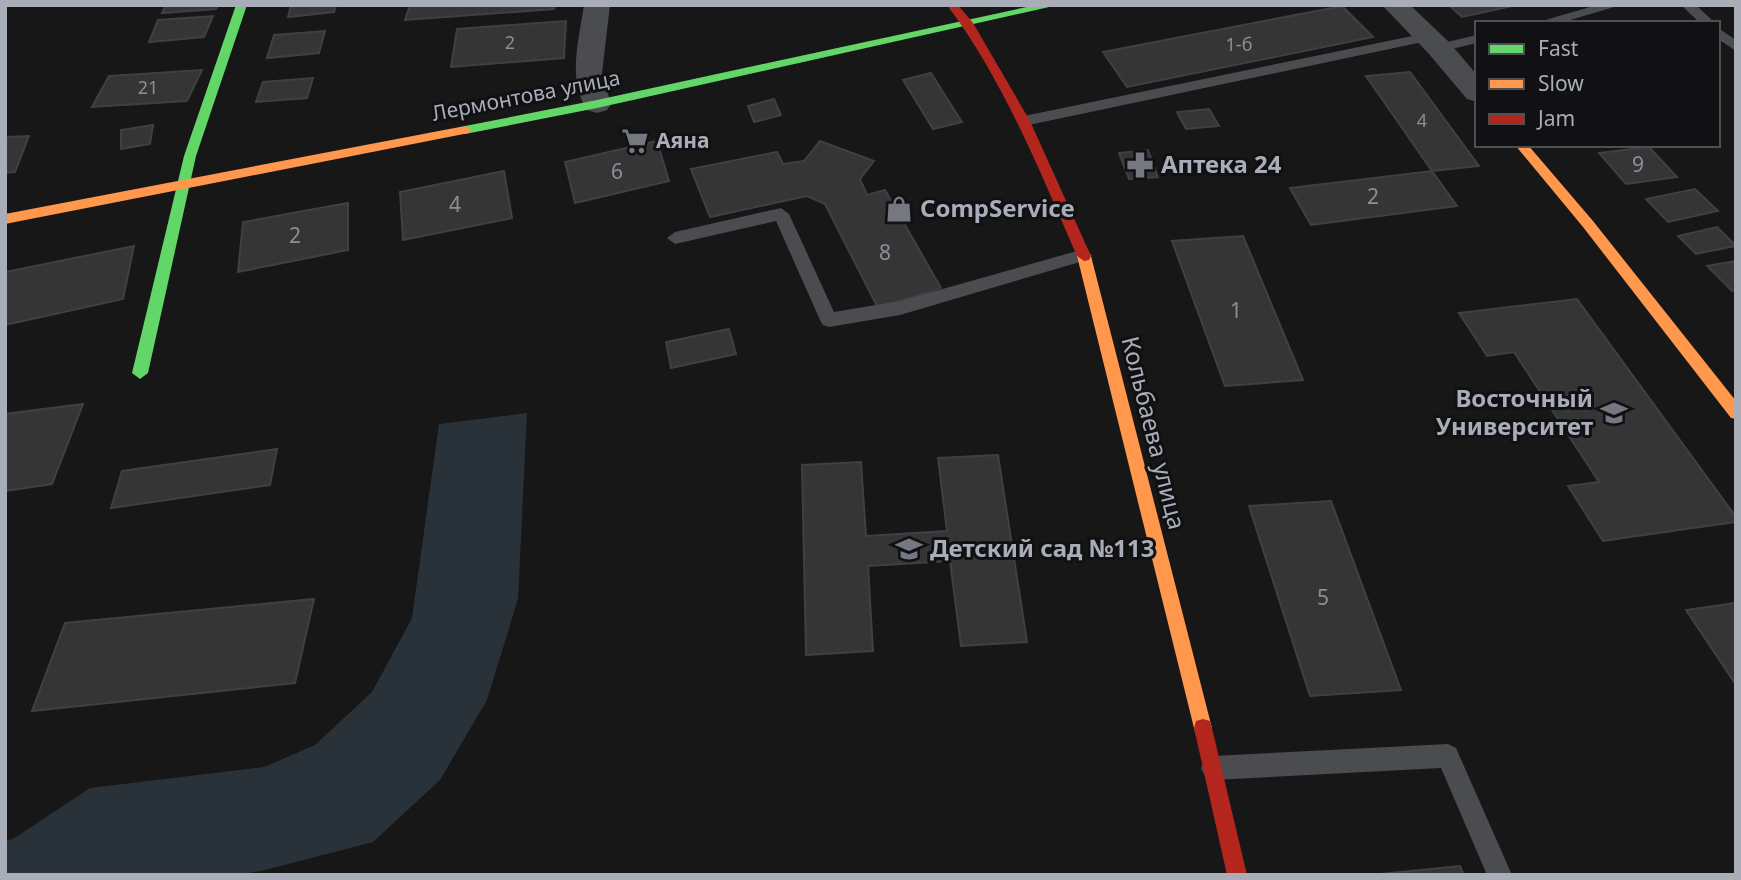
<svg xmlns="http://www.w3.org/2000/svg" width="1741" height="880" font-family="'Noto Sans',sans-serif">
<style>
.water{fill:#2a3239}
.building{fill:#353536;stroke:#3f4043;stroke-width:2}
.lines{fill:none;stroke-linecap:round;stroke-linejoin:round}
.lane{fill:#4b4c50;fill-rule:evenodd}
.street{fill:#4b4c50;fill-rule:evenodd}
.fast{fill:#63d668;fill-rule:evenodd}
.slow{fill:#ff974d;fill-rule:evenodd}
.jam{fill:#b3261e;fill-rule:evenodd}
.labels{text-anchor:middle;stroke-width:6;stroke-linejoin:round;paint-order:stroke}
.far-number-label{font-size:18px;fill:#8b8f98}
.far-street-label{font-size:21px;fill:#a8adb8;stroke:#111113}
.far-poi-label{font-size:21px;font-weight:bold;fill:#a8adb8;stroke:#111113;text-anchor:start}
.number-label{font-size:21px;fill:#8b8f98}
.poi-label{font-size:24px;font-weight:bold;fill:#a8adb8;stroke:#111113;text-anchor:start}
.street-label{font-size:24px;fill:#a8adb8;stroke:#111113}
</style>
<rect width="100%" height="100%" fill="#171717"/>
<path class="water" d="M527,413L518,599L487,700L440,780L373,842L261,871L238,875H5V841L13,839L90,788L264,767L315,745L372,692L412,618L439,424Z"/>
<path class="building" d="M166,5H218L216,9L162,13Z
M291,5H336L334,12L288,17Z
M410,5H555L554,9L405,20Z
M1449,5H1517L1462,17Z
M1342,6L1373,37L1127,87L1103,52Z
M213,16L204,37L149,42L158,20Z
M566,21L564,58L451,67L457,29Z
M325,31L319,53L267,58L274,35Z
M202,70L187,101L92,107L109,76Z
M1410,72L1479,166L1432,171L1366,76Z
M931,73L962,122L933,129L903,80Z
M313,78L307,98L256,102L263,82Z
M774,99L781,115L754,122L748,106Z
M1209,109L1219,126L1186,129L1177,112Z
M153,125L150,144L121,149V130Z
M29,136L15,172L5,173L6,137Z
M657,141L669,181L575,203L565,162Z
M820,141L874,161L860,179L867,195L885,190L941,288L878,308L825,204L807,196L710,217L691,169L777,152L783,164L804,161Z
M1649,147L1677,177L1626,184L1599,153Z
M1148,150L1158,177L1129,179L1119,153Z
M504,171L512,218L403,240L400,192Z
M1432,171L1457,206L1311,225L1290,188Z
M1695,189L1718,211L1668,222L1646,199Z
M348,203V250L238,272L243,222Z
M1717,227L1736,246L1696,254L1678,236Z
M1243,236L1303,380L1225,386L1172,241Z
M134,246L123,299L5,325V272Z
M1736,261V290L1732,291L1707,266Z
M1577,299L1736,517V522L1603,541L1568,486L1599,482L1514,352L1487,356L1459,313Z
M729,329L736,354L671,368L666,342Z
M83,404L52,484L5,491V414Z
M277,449L270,485L111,508L122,471Z
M998,455L1027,642L961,646L950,561L868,566L873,651L806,655L802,465L861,462L866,536L947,531L938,458Z
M1331,501L1401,690L1310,696L1249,506Z
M314,599L295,683L32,711L65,623Z
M1736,603V685L1686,610Z
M1460,866L1464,875H1370Z"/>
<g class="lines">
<path class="lane" d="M1597,5H1621L1560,23H1535Z
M1681,5H1696L1715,23H1700Z
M1718,28L1736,40V51L1718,39Z
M1427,33L1434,37L1432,40L1024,126L1016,121L1024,116Z
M1477,35V43L1439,52L1432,48L1434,45Z
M781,208L789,214L834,312L900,301L1084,249L1092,255L1090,259L900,315L829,327L823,325L820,320L776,221L675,244L667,238L675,232Z
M1448,744L1456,748L1512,875H1487L1441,768L1213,780L1205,776L1201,768L1205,760L1213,756Z"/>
<path class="street" d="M584,5H610L602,73L611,104L607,110L597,113L587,110C567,79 579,40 584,5Z
M1382,5H1410L1449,42L1477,75V102L1467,99L1429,54Z"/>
<path class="fast" d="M236,5H247L196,156L148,373L140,379L132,373L184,156Z
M1036,5H1058L597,108L465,134L459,130L465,126L597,100Z"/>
<path class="slow" d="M465,126L471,130L469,133L5,224V214Z
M1515,145H1528L1593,221L1736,401V419L1731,418L1583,227Z
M1084,251L1091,256L1212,728L1210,735L1203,737L1196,735L1194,728L1077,256Z"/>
<path class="jam" d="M947,5H958L973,23L1030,121L1091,256L1089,260L1084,261L1077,256C1039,170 1004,81 947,5Z
M1203,719L1210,721L1212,728L1247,875H1227L1194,728L1196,721Z"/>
</g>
<defs>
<g id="supermarket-bare" transform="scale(2.1)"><path d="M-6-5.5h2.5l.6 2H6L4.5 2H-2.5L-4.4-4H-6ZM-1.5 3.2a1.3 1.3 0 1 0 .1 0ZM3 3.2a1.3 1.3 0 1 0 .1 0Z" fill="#757880" stroke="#111113" stroke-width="2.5" paint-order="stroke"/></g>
<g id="pharmacy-bare" transform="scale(2.1)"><path d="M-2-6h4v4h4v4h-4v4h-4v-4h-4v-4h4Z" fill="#757880" stroke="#111113" stroke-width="2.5" paint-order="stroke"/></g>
<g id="shop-bare" transform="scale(2.1)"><path d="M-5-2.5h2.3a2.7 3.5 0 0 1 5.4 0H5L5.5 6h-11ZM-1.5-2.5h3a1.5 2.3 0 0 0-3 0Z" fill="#757880" stroke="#111113" stroke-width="2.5" paint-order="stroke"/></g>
<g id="university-bare" transform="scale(2.1)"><path d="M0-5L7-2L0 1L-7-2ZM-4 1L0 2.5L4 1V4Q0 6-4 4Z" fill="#757880" stroke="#111113" stroke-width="2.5" paint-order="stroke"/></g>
<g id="school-bare" transform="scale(2.1)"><path d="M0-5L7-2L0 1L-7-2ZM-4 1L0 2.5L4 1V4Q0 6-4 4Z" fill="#757880" stroke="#111113" stroke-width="2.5" paint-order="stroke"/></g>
</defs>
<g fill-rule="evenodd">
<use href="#supermarket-bare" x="635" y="141"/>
<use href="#pharmacy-bare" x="1140" y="165"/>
<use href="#shop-bare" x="899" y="209"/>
<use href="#university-bare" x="1614" y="413"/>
<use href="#school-bare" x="909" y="549"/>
</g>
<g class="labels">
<g class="far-number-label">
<text x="510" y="49">2</text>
<text x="1239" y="51">1-б</text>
<text x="148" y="94">21</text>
<text x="1422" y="127">4</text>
</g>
<g class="far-street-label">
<text transform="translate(526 96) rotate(-11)" y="7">Лермонтова улица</text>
</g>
<g class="far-poi-label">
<text x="656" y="148">Аяна</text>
</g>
<g class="number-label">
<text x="1638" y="172">9</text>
<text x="617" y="179">6</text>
<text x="1373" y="204">2</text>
<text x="455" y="212">4</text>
<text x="295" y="243">2</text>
<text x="885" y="260">8</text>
<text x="1236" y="318">1</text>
<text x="1323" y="605">5</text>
</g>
<g class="poi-label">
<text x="1161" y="173">Аптека 24</text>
<text x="920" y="217">CompService</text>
<text x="1593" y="407" text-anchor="end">Восточный<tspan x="1593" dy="28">Университет</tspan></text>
<text x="930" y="557">Детский сад №113</text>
</g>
<g class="street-label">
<text transform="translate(1153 433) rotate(76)" y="8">Кольбаева улица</text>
</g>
</g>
<rect width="1741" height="880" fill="none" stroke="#a8adb8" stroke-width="14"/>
<rect x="1475" y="21" width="245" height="126" fill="#111113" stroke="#4d4f55" stroke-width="2"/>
<rect x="1489" y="44" width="35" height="10" fill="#63d668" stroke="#4d4f55" stroke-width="2"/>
<text x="1538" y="56" font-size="21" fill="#a8adb8">Fast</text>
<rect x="1489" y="79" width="35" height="10" fill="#ff974d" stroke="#4d4f55" stroke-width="2"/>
<text x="1538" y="91" font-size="21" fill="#a8adb8">Slow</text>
<rect x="1489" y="114" width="35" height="10" fill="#b3261e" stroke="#4d4f55" stroke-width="2"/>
<text x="1538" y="126" font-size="21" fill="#a8adb8">Jam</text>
</svg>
